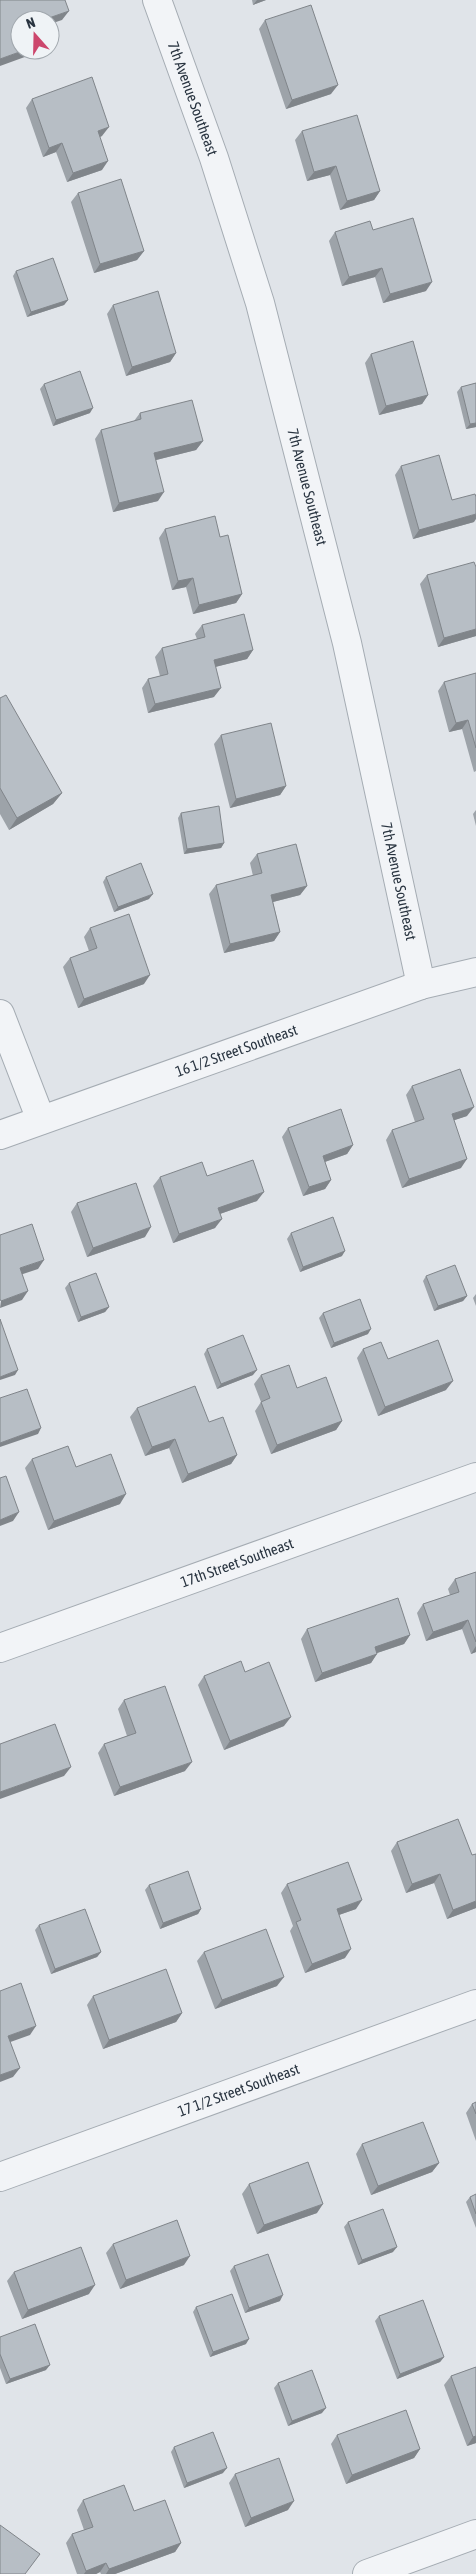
<svg xmlns="http://www.w3.org/2000/svg" width="476" height="2574" font-family="'Asap Condensed',sans-serif">
<style>
.lines{fill:none;stroke-linecap:round;stroke-linejoin:round}
.minor-casing{stroke:#a5acb3;stroke-width:30}
.minor{stroke:#f2f4f7;stroke-width:28}
.wall{fill:#9da3a9}
.shaded-wall{fill:#80858a}
.building{fill:#b7bec5;stroke:#80858a}
.labels{text-anchor:middle;stroke-width:4.5;stroke-linejoin:round;paint-order:stroke}
.street-label{font-size:15px;fill:#293440;stroke:#eff3f6}
</style>
<rect width="100%" height="100%" fill="#e0e4e9"/>
<g class="lines">
<g class="minor-casing">
<g id="minor">
<path id="s1" d="M157,0L214,158L260,303L347,643L421,985"/>
<path d="M0,1014L41,1120"/>
<path id="s2" d="M0,1135L421,985L476,972"/>
<path id="s3" d="M0,1648L476,1477"/>
<path id="s4" d="M0,2177L476,2004"/>
<path d="M367,2574L476,2534"/>
</g>
</g>
<use href="#minor" class="minor"/>
</g>
<path class="wall" d="M252,0H266L253,5Z
M265,20L331,94L286,109L259,29Z
M32,99L102,136L100,137L102,170L67,182L56,152L43,157L26,108Z
M302,131L380,191L374,200L340,210L330,175L307,181L295,140Z
M78,193L144,251L137,260L94,273L71,202Z
M373,230L426,291L383,303L375,277L342,286L329,241L335,232Z
M16,271L68,300L64,305L27,317L13,276Z
M113,305L176,353L170,362L126,376L107,314Z
M371,354L428,395L422,404L379,415L365,363Z
M476,383V427L466,429L457,392L461,387Z
M44,384L90,413L53,426L40,389Z
M140,413L203,441L196,450L156,460L158,501L113,512L95,439L101,430L134,421Z
M401,466L452,500L474,522L413,539L395,475Z
M165,529L220,537L242,594L236,603L193,614L186,587L172,590L159,538Z
M427,575L476,636L438,647L420,584Z
M202,625L253,650L247,659L215,667L214,697L148,713L142,688L148,679L160,676L155,657L162,648L197,639L195,634Z
M476,673V771L474,772L462,729L449,732L438,691L444,682Z
M0,698L62,793L53,804L9,830L0,814Z
M221,735L286,786L280,795L230,808L214,744Z
M476,810V826L473,814Z
M181,813L224,843L221,848L184,854L178,818Z
M257,854L307,886L300,895L273,902L280,932L274,941L224,953L209,894L216,885L253,876L250,863Z
M106,877L149,899L114,912L103,882Z
M90,928L144,984L78,1008L63,967L70,958L89,951L84,937Z
M412,1086L467,1116L454,1120L461,1168L402,1188L386,1140L392,1130L415,1122L406,1095Z
M288,1128L353,1145L347,1154L325,1162L331,1180L325,1189L303,1196L282,1137Z
M207,1176L257,1201L220,1214L215,1228L173,1243L153,1186L160,1177Z
M77,1203L145,1237L87,1257L71,1212Z
M291,1233L342,1256L300,1272L287,1239Z
M426,1276L467,1296L463,1301L434,1311L423,1281Z
M69,1283L109,1307L105,1312L78,1322L65,1288Z
M476,1294V1306L473,1298Z
M323,1313L368,1334L331,1348L319,1318Z
M207,1349L253,1375L217,1389L204,1354Z
M363,1349L388,1359L446,1390L378,1416L357,1358Z
M261,1375L297,1388L342,1421L336,1430L271,1454L255,1411L261,1402L254,1384Z
M137,1408L209,1422L237,1455L231,1464L182,1483L169,1448L145,1456L130,1417Z
M32,1459L76,1467L120,1504L48,1530L25,1468Z
M476,1572V1652L471,1654L462,1629L426,1641L417,1613L423,1604L450,1595L448,1589L455,1579Z
M307,1629L410,1635L404,1644L377,1653L371,1663L315,1682L301,1639Z
M245,1672L284,1726L224,1750L198,1685L204,1676Z
M124,1700L185,1771L114,1796L98,1753L104,1744L127,1736L118,1709Z
M458,1819L476,1908L447,1919L434,1883L406,1893L391,1851L397,1842Z
M287,1884L356,1909L339,1915L345,1958L305,1973L290,1931L293,1926L281,1893Z
M149,1885L201,1909L198,1914L160,1929L145,1890Z
M39,1925L101,1952L97,1957L51,1974L35,1930Z
M204,1952L277,1986L215,2009L197,1961Z
M93,1996L182,2013L176,2022L103,2049L87,2005Z
M476,2102V2141L466,2113L472,2104Z
M362,2144L439,2163L432,2172L371,2195L356,2154Z
M249,2184L317,2213L257,2234L242,2194Z
M476,2194V2228L466,2202L470,2197Z
M348,2222L393,2252L358,2265L344,2227Z
M113,2244L184,2265L120,2289L106,2253Z
M234,2266L280,2301L245,2313L230,2271Z
M14,2272L89,2294L22,2319L7,2281Z
M196,2307L246,2344L210,2357L193,2312Z
M379,2316L444,2357L440,2362L397,2379L375,2321Z
M0,2337L46,2370L6,2384L0,2368Z
M476,2367V2443L467,2446L444,2385L451,2376Z
M278,2383L322,2413L288,2426L274,2388Z
M337,2435L420,2449L414,2458L346,2484L331,2444Z
M174,2447L223,2473L184,2488L171,2452Z
M235,2474L288,2510L245,2527L229,2483Z
M83,2500L134,2511L181,2543L175,2552L115,2574H101L100,2572L96,2574H77L66,2543L72,2534L84,2530L77,2510Z"/>
<path class="shaded-wall" d="M257,0H266L253,5Z
M69,11L62,20L50,24V20H43Z
M25,50H36L33,54L0,66V59Z
M338,85L331,94L286,109L292,100Z
M109,127L102,136L91,140L98,131Z
M62,143L56,152L43,157L49,148Z
M108,161L102,170L67,182L73,173Z
M336,166L330,175L307,181L314,172Z
M380,191L374,200L340,210L347,201Z
M144,251L137,260L94,273L100,264Z
M382,268L375,277L342,286L349,277Z
M432,282L426,291L383,303L390,294Z
M68,300L64,305L27,317L31,312Z
M176,353L170,362L126,376L132,367Z
M428,395L422,404L379,415L386,406Z
M93,408L90,413L53,426L56,420Z
M476,423V427L466,429L470,424Z
M203,441L196,450L148,462L154,453Z
M164,492L158,501L113,512L119,503Z
M476,514V519L474,522L413,539L419,530Z
M193,578L186,587L172,590L178,581Z
M242,594L236,603L193,614L199,605Z
M476,629V636L438,647L444,638Z
M253,650L247,659L207,669L214,660Z
M221,688L214,697L148,713L155,704Z
M468,720L462,729L449,732L456,723Z
M286,786L280,795L230,808L236,799Z
M62,793L53,804L9,830L17,818Z
M224,843L221,848L184,854L187,849Z
M307,886L300,895L265,904L271,895Z
M153,894L149,899L114,912L118,907Z
M280,932L274,941L224,953L230,944Z
M150,975L144,984L78,1008L84,999Z
M474,1107L467,1116L446,1123L452,1114Z
M353,1145L347,1154L316,1165L323,1156Z
M467,1159L461,1168L402,1188L409,1179Z
M331,1180L325,1189L303,1196L309,1187Z
M264,1192L257,1201L211,1217L218,1208Z
M222,1219L215,1228L173,1243L179,1234Z
M151,1227L145,1237L87,1257L93,1248Z
M345,1251L342,1256L300,1272L303,1267Z
M44,1260L38,1269L14,1277L20,1268Z
M28,1291L22,1300L0,1308L1,1301Z
M467,1296L463,1301L434,1311L438,1306Z
M109,1307L105,1312L78,1322L81,1317Z
M371,1329L368,1334L331,1348L334,1343Z
M18,1370L15,1375L0,1380V1377Z
M257,1370L253,1375L217,1389L221,1384Z
M453,1381L446,1390L378,1416L385,1407Z
M342,1421L336,1430L271,1454L277,1445Z
M41,1428L38,1434L0,1447V1443Z
M175,1439L169,1448L145,1456L152,1447Z
M237,1455L231,1464L182,1483L188,1474Z
M126,1494L120,1504L48,1530L54,1521Z
M19,1512L13,1521L0,1526V1520Z
M468,1620L462,1629L426,1641L433,1632Z
M410,1635L404,1644L368,1656L375,1647Z
M476,1646V1652L471,1654Z
M377,1654L371,1663L315,1682L322,1673Z
M291,1717L284,1726L224,1750L230,1741Z
M192,1762L185,1771L114,1796L120,1787Z
M71,1767L64,1776L0,1799V1792Z
M440,1874L434,1883L406,1893L412,1884Z
M362,1900L356,1909L330,1918L337,1909Z
M476,1901V1908L447,1919L453,1910Z
M201,1909L198,1914L160,1929L163,1923Z
M351,1949L345,1958L305,1973L312,1964Z
M101,1952L97,1957L51,1974L55,1969Z
M284,1977L277,1986L215,2009L222,2000Z
M182,2013L176,2022L103,2049L109,2040Z
M36,2026L30,2035L2,2045L8,2036Z
M20,2068L13,2077L0,2082V2075Z
M439,2163L432,2172L371,2195L378,2186Z
M323,2204L317,2213L257,2234L264,2225Z
M397,2247L393,2252L358,2265L362,2260Z
M190,2256L184,2265L120,2289L126,2280Z
M95,2285L89,2294L22,2319L28,2310Z
M283,2295L280,2301L245,2313L249,2308Z
M249,2339L246,2344L210,2357L213,2352Z
M444,2357L440,2362L397,2379L400,2374Z
M50,2365L46,2370L6,2384L10,2379Z
M326,2408L322,2413L288,2426L292,2421Z
M476,2436V2443L467,2446L473,2437Z
M420,2449L414,2458L346,2484L352,2475Z
M227,2468L223,2473L184,2488L187,2483Z
M294,2501L288,2510L245,2527L251,2518Z
M181,2543L175,2552L115,2574H106L109,2569Z
M106,2563L100,2572L96,2574H84L86,2571Z"/>
<path class="building" d="M0,0H65L69,11L43,20H20V50H25L0,59Z
M311,5L338,85L292,100L265,20Z
M92,77L109,127L98,131L108,161L73,173L62,143L49,148L32,99Z
M357,115L380,191L347,201L336,166L314,172L302,131Z
M121,179L144,251L100,264L78,193Z
M413,218L432,282L390,294L382,268L349,277L335,232L370,221L373,230Z
M53,258L68,300L31,312L16,271Z
M158,291L176,353L132,367L113,305Z
M413,341L428,395L386,406L371,354Z
M80,371L93,408L56,420L44,384Z
M476,383V423L470,424L461,387Z
M192,400L203,441L154,453L164,492L119,503L101,430L141,419L140,413Z
M439,455L452,500L475,494L476,497V514L419,530L401,466Z
M215,516L220,537L228,535L242,594L199,605L193,578L178,581L165,529Z
M474,562L476,567V629L444,638L427,575Z
M244,614L253,650L214,660L221,688L155,704L148,679L168,674L162,648L205,637L202,625Z
M476,673V748L468,720L456,723L444,682Z
M6,695L62,793L17,818L0,788V698Z
M271,723L286,786L236,799L221,735Z
M219,806L224,843L187,849L181,813Z
M296,844L307,886L271,895L280,932L230,944L216,885L262,873L257,854Z
M141,863L153,894L118,907L106,877Z
M129,914L150,975L84,999L70,958L97,948L90,928Z
M460,1069L474,1107L452,1114L467,1159L409,1179L392,1130L424,1119L412,1086Z
M341,1109L353,1145L323,1156L331,1180L309,1187L288,1128Z
M253,1160L264,1192L218,1208L222,1219L179,1234L160,1177L202,1162L207,1176Z
M136,1183L151,1227L93,1248L77,1203Z
M333,1217L345,1251L303,1267L291,1233Z
M32,1224L44,1260L20,1268L28,1291L1,1301L0,1299V1235Z
M455,1265L467,1296L438,1306L426,1276Z
M96,1273L109,1307L81,1317L69,1283Z
M360,1299L371,1329L334,1343L323,1313Z
M0,1319L18,1370L0,1377Z
M243,1335L257,1370L221,1384L207,1349Z
M438,1340L453,1381L385,1407L363,1349L381,1342L388,1359Z
M289,1365L297,1388L326,1377L342,1421L277,1445L261,1402L270,1398L261,1375Z
M195,1386L209,1422L223,1417L237,1455L188,1474L175,1439L152,1447L137,1408Z
M27,1389L41,1428L0,1443V1398Z
M68,1446L76,1467L111,1454L126,1494L54,1521L32,1459Z
M6,1476L19,1512L0,1520V1478Z
M476,1572V1642L468,1620L433,1632L423,1604L459,1592L455,1579Z
M398,1598L410,1635L375,1647L377,1654L322,1673L307,1629Z
M241,1661L245,1672L269,1662L291,1717L230,1741L204,1676Z
M165,1686L192,1762L120,1787L104,1744L136,1733L124,1700Z
M55,1724L71,1767L0,1792V1744Z
M458,1819L472,1855L476,1854V1901L453,1910L440,1874L412,1884L397,1842Z
M348,1862L362,1900L337,1909L351,1949L312,1964L296,1922L301,1920L287,1884Z
M188,1871L201,1909L163,1923L149,1885Z
M85,1909L101,1952L55,1969L39,1925Z
M266,1929L284,1977L222,2000L204,1952Z
M166,1969L182,2013L109,2040L93,1996Z
M21,1983L36,2026L8,2036L20,2068L0,2075V1991Z
M476,2102V2114L472,2104Z
M423,2122L439,2163L378,2186L362,2144Z
M308,2162L323,2204L264,2225L249,2184Z
M476,2194V2214L470,2197Z
M383,2209L397,2247L362,2260L348,2222Z
M177,2220L190,2256L126,2280L113,2244Z
M81,2247L95,2285L28,2310L14,2272Z
M268,2254L283,2295L249,2308L234,2266Z
M232,2294L249,2339L213,2352L196,2307Z
M423,2300L444,2357L400,2374L379,2316Z
M35,2324L50,2365L10,2379L0,2354V2337Z
M476,2367V2436L473,2437L451,2376Z
M312,2370L326,2408L292,2421L278,2383Z
M406,2410L420,2449L352,2475L337,2435Z
M213,2432L227,2468L187,2483L174,2447Z
M279,2458L294,2501L251,2518L235,2474Z
M124,2485L134,2511L165,2500L181,2543L109,2569L106,2563L86,2571L72,2534L93,2527L83,2500Z
M0,2525L40,2554L25,2574H0Z"/>
<g class="labels">
<g class="street-label">
<text dy="5" stroke="none"><textPath href="#s1" startOffset="105">7th Avenue Southeast</textPath></text>
<text dy="5" stroke="none"><textPath href="#s1" startOffset="510">7th Avenue Southeast</textPath></text>
<text dy="5" stroke="none"><textPath href="#s1" startOffset="915">7th Avenue Southeast</textPath></text>
<text dy="5" stroke="none"><textPath href="#s2" startOffset="251">16 1/2 Street Southeast</textPath></text>
<text dy="5" stroke="none"><textPath href="#s3" startOffset="252">17th Street Southeast</textPath></text>
<text dy="5" stroke="none"><textPath href="#s4" startOffset="254">17 1/2 Street Southeast</textPath></text>
</g>
</g>
<g transform="translate(35 35) rotate(340)"><circle r="24" fill="#eff3f6" stroke="#a0a7ad"/>
<path d="M0-4L9 19L0 12L-9 19Z" fill="#cc466c"/>
<text y="-8" font-size="14" font-weight="bold" text-anchor="middle" fill="#293440">N</text>
</g>
</svg>
